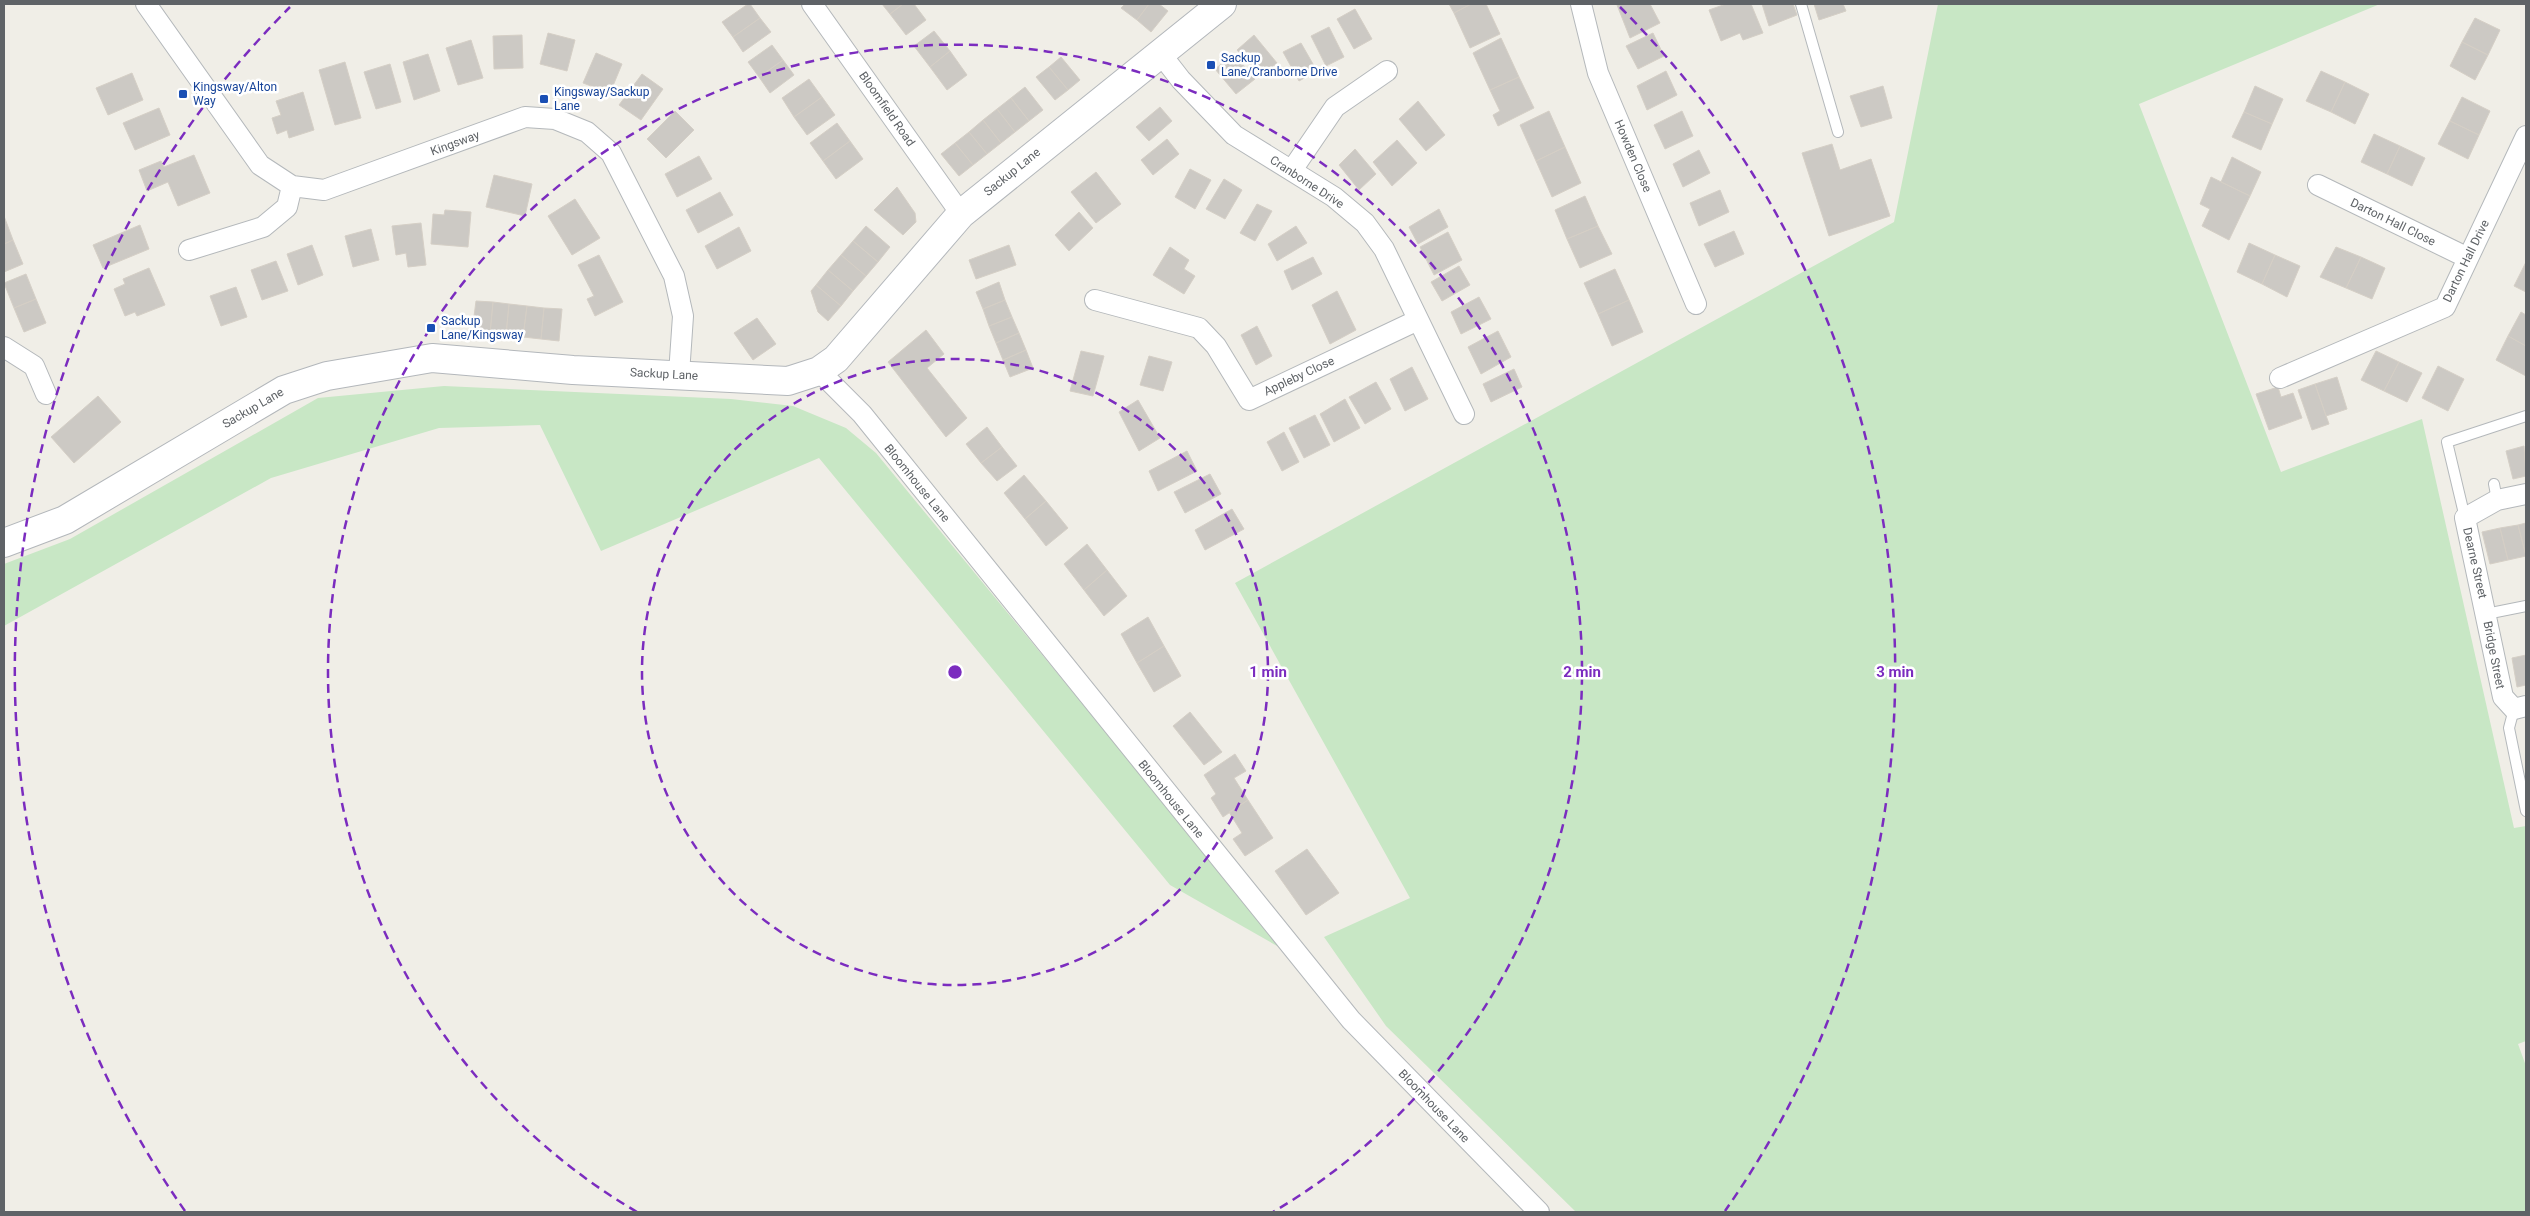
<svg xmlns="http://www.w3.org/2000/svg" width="2530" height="1216" font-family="Roboto,sans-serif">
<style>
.green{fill:#c8e7c5}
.building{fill:#ccc9c4;stroke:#d5cfc6}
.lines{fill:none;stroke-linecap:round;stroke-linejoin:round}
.lane-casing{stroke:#b4b8bb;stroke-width:12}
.street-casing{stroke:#b4b8bb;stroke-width:22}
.secondary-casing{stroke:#b3b7bb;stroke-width:30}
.lane{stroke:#fff;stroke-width:10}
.street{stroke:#fff;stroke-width:20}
.secondary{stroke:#fff;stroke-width:28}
.ring{fill:none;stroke:#7b2cbf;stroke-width:2.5;stroke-dasharray:9 6}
.transit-dot{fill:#1a4fb4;stroke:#fff;stroke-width:2}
.labels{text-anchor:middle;stroke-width:5;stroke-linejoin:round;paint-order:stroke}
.transit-label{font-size:12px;fill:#164399;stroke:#fff;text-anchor:start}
.street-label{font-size:12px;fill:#5f6367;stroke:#fff}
.centre{fill:#7b2cbf;stroke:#fff;stroke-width:2.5}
.ring-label{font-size:15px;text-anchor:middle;font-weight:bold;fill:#7b2cbf;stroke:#fff;stroke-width:5;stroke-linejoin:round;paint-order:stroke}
</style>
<rect width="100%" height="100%" fill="#f0eee7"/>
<path class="green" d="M1938,4H2380L2139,104L2281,472L2422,419L2514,828L2526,826V1041L2518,1044L2526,1066V1212H1576L1386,1026L1324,937L1410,898L1235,583L1894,222Z
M444,386L731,399L793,406L846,428L876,453L1286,951L1170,885L819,458L601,551L540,425L439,428L271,478L4,626V564L70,539L318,398Z"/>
<path class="building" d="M748,4H750L760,18L733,37L722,22Z
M882,4H903L890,14Z
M903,4H914L926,20L906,35L890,14Z
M1125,4H1149L1137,20L1121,8Z
M1149,4H1159L1168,11L1151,32L1137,20Z
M1449,4H1471L1454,13Z
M1471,4H1486L1500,34L1470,48L1454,13Z
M1619,4H1650L1660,23L1630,38L1617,5Z
M1726,4H1751L1763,33L1743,40L1740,33L1721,41L1709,10Z
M1762,4H1793L1797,15L1769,26Z
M1814,4H1843L1846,11L1819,20Z
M1355,9L1372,39L1354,49L1337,19Z
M760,18L771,32L743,52L733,37Z
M2475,18L2500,30L2488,55L2462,42Z
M1329,27L1344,57L1326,66L1311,36Z
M934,31L950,51L930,67L914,46Z
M548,33L575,40L567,71L540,64Z
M1653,33L1664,56L1638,69L1626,46Z
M522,35L523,68L494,69L493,36Z
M1254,35L1277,63L1260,77L1237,50Z
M1501,38L1519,77L1490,90L1473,53Z
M471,40L483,78L458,85L446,48Z
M2462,42L2488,55L2475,80L2450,66Z
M1301,43L1317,71L1299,81L1283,52Z
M772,45L783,60L759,77L748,62Z
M950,51L967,75L947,90L930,67Z
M596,53L622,64L610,93L583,83Z
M428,54L440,91L414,100L403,62Z
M1234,54L1255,79L1236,94L1215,69Z
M1061,57L1080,80L1068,90L1049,67Z
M783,60L794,75L770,93L759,77Z
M345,62L361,118L335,125L319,70Z
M390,64L401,102L376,109L364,72Z
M1049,67L1068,90L1055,100L1036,77Z
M1666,71L1677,95L1647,110L1637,86Z
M2321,71L2345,82L2331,112L2306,101Z
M132,73L143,100L108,115L96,88Z
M642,74L663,89L641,120L619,105Z
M1519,77L1534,108L1498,126L1493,115L1500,111L1490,90Z
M809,79L822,97L794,117L782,98Z
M2345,82L2369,94L2355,124L2331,112Z
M1883,86L1892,118L1861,127L1850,96Z
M2255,86L2283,99L2272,124L2244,112Z
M1025,87L1043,110L1029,121L1011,98Z
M303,92L314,130L289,138L287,130L277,134L272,118L281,115L276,101Z
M822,97L835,115L807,135L794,117Z
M2462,97L2490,111L2479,135L2450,121Z
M1011,98L1029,121L1015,132L997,109Z
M1418,101L1445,135L1426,151L1399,119Z
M1160,107L1172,121L1149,141L1136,127Z
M159,108L170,135L135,150L123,123Z
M997,109L1015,132L1001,143L983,120Z
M675,111L694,130L666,158L647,139Z
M1549,111L1565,147L1536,161L1520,125Z
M1682,111L1693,136L1665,149L1654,125Z
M2244,112L2272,124L2261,150L2232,137Z
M983,120L1001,143L987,154L969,132Z
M2450,121L2479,135L2468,159L2438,144Z
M837,123L850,141L823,161L810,143Z
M969,132L987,154L973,165L955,143Z
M2374,134L2400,146L2387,174L2361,162Z
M1167,139L1179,154L1153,175L1141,160Z
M1397,140L1417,163L1392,186L1373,162Z
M850,141L863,159L836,179L823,161Z
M955,143L973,165L959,176L941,154Z
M1832,144L1840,170L1871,159L1890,216L1829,236L1802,153Z
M2400,146L2425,158L2412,186L2387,174Z
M1565,147L1581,183L1552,197L1536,161Z
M1355,149L1376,174L1359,190L1339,165Z
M1699,150L1710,173L1683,187L1673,164Z
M194,155L210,193L178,206L168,182L147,191L139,170L161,161L164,167Z
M699,156L712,179L677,197L665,174Z
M2232,157L2261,172L2250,196L2221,182Z
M1190,169L1211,180L1195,209L1175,197Z
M1096,172L1121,204L1096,223L1071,192Z
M494,175L532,184L525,216L486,207Z
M2211,177L2250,196L2229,240L2202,226L2210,209L2200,204Z
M1224,179L1242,190L1225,219L1206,209Z
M897,187L915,213L916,222L903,235L874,210Z
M1720,190L1729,212L1699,226L1690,203Z
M720,192L733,215L698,233L686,210Z
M1585,196L1598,226L1567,239L1555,210Z
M575,199L600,238L572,255L548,216Z
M1257,204L1272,211L1255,241L1240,233Z
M1439,209L1448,227L1418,244L1409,227Z
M445,210L471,212L468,247L431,244L433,214L444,215Z
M1079,212L1093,228L1069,251L1055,235Z
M4,216L13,240L4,244Z
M421,223L426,265L408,267L406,253L396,255L392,226Z
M140,225L149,249L103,268L93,245Z
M866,226L890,247L878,262L853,241Z
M1296,226L1307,243L1277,261L1268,244Z
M1598,226L1612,254L1580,268L1567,239Z
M739,227L751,251L717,269L705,246Z
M371,229L379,260L353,267L345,236Z
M1734,231L1744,254L1715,267L1704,244Z
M1448,232L1462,260L1434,275L1420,247Z
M13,240L23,264L4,272V244Z
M853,241L878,262L866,276L841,255Z
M2249,243L2275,255L2262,284L2237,272Z
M312,245L323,275L298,285L287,254Z
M1009,245L1016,265L976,279L969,260Z
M1170,247L1189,260L1184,269L1195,276L1184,294L1153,275Z
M2336,247L2361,257L2346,288L2320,277Z
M599,255L623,302L595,316L587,299L594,296L578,265Z
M841,255L866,276L853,291L828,270Z
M2275,255L2300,266L2287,297L2262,284Z
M1313,257L1322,274L1292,290L1284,271Z
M2361,257L2385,268L2372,299L2346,288Z
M276,261L288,291L262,300L251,270Z
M2526,262V292L2514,286Z
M1459,266L1470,285L1442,301L1431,282Z
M149,268L165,305L137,316L135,312L125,316L114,289L125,284L123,279Z
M1615,269L1629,300L1598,314L1584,283Z
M828,270L853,291L841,306L816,285Z
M26,274L36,299L14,308L4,283Z
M999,282L1005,300L983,309L976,292Z
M816,285L841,306L828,321L818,312L811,291Z
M236,287L247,317L221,326L210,296Z
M1337,291L1356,330L1330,344L1312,305Z
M1479,297L1491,319L1461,334L1451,312Z
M36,299L46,323L24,332L14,308Z
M1005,300L1012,317L989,326L983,309Z
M1629,300L1643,332L1612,346L1598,314Z
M476,301L493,302L490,334L472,332Z
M493,302L509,304L506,335L490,334Z
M509,304L527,306L523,337L506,335Z
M527,306L544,308L541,339L523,337Z
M544,308L562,309L559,341L541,339Z
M2521,312L2526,315V346L2508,336Z
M1012,317L1019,333L996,343L989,326Z
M757,318L776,344L753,360L734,333Z
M1257,326L1272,356L1256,365L1241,335Z
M926,330L944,354L927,368L967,418L946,437L888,362Z
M1498,331L1511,357L1481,374L1468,347Z
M1019,333L1026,350L1003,360L996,343Z
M2508,336L2526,346V376L2496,360Z
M1026,350L1033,368L1010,377L1003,360Z
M1081,351L1104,356L1093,396L1070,391Z
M2376,351L2399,362L2384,391L2361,380Z
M1149,356L1172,362L1163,391L1140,385Z
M2399,362L2422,373L2407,402L2384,391Z
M2438,366L2464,379L2448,411L2422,398Z
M1412,367L1428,399L1405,411L1390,379Z
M1514,369L1522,387L1491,402L1483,384Z
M2337,377L2347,409L2326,416L2315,384Z
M1376,382L1391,409L1365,424L1349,397Z
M2315,384L2329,424L2312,430L2298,390Z
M2278,387L2281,397L2293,393L2302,418L2269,430L2256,394Z
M98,396L121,422L74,463L51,437Z
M1345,399L1360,428L1334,442L1320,414Z
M1138,400L1160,438L1139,451L1119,412Z
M1315,415L1330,445L1304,458L1289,428Z
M987,427L1002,447L981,463L966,444Z
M1284,432L1299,462L1282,471L1267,442Z
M2524,446L2526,476L2513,479L2506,451Z
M1002,447L1017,466L997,481L981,463Z
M1187,451L1197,471L1158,491L1149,471Z
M1210,474L1221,494L1185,513L1174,492Z
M1024,475L1046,501L1025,519L1004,493Z
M1046,501L1068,528L1046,546L1025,519Z
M1232,509L1244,529L1205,550L1195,530Z
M2526,523V556L2518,525Z
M2518,525L2526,556L2508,560L2500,528Z
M2500,528L2508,560L2490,564L2482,532Z
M1087,544L1107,570L1084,590L1064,564Z
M1107,570L1127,596L1104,616L1084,590Z
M1148,617L1164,646L1137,663L1121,634Z
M1164,646L1181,676L1154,692L1137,663Z
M2526,655V685L2517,687L2512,658Z
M1190,712L1222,752L1204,765L1173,726Z
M1235,754L1246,771L1234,778L1248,800L1223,817L1211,798L1216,794L1204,775Z
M1248,800L1273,838L1245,856L1233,839L1242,833L1229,812Z
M1307,849L1339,893L1306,915L1275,871Z"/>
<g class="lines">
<g class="lane-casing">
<path id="lane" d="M1801,4L1838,132
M2494,484L2497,500
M2465,518L2447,442L2526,416
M2486,614L2526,606
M2514,709L2509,728L2526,811"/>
</g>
<g class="street-casing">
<path id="street" d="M146,4L260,165L292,186L324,190L525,117L555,119L587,132L611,153L674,276L683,316L679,374
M812,4L961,214
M1581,4L1598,73L1696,304
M1160,53L1181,80L1234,135L1334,197L1365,223L1384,249L1464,414
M1292,170L1335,107L1387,71
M2318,185L2468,258
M189,250L263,227L287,207L292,186
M1095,300L1199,328L1216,346L1249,400L1418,320
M4,347L34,366L46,394
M819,371L862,414L1351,1020L1539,1212
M2280,378L2445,307L2526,136
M2526,494L2497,500L2465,518L2503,697L2514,709L2526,706"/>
</g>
<g class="secondary-casing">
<path id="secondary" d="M4,543L65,520L284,390L327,376L432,358L573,370L788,381L819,371L836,359L961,214L1222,4"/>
</g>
<use href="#lane" class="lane"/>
<use href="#street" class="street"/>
<use href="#secondary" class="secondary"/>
</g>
<g class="ring">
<circle cx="955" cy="672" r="313"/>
<path d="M637 1212A627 627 0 1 1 1273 1212"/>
<path d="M185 1211A940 940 0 0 1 290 7M1620 7A940 940 0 0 1 1725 1211"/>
</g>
<g class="transit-dot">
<rect x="1206" y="60" width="10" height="10" rx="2.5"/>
<rect x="178" y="89" width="10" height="10" rx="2.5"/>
<rect x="539" y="94" width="10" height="10" rx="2.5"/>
<rect x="426" y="323" width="10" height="10" rx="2.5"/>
</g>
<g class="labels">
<g class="transit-label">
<text x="1221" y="62">Sackup<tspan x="1221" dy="14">Lane/Cranborne Drive</tspan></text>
<text x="193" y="91">Kingsway/Alton<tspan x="193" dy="14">Way</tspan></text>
<text x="554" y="96">Kingsway/Sackup<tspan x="554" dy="14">Lane</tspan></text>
<text x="441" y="325">Sackup<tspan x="441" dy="14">Lane/Kingsway</tspan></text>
</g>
<g class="street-label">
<text transform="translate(887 109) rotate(55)" y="4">Bloomfield Road</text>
<text transform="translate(455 143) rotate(-20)" y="4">Kingsway</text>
<text transform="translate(1633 156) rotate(67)" y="4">Howden Close</text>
<text transform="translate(1012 172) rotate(-39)" y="4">Sackup Lane</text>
<text transform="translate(1307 182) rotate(33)" y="4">Cranborne Drive</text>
<text transform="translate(2393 222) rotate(26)" y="4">Darton Hall Close</text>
<text transform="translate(2466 261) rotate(-64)" y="4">Darton Hall Drive</text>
<text transform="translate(664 374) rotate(3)" y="4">Sackup Lane</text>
<text transform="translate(1299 376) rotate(-25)" y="4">Appleby Close</text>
<text transform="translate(253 408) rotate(-30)" y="4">Sackup Lane</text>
<text transform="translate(917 483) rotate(51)" y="4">Bloomhouse Lane</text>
<text transform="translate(2475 563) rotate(77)" y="4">Dearne Street</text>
<text transform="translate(2494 655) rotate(79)" y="4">Bridge Street</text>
<text transform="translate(1171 799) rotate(51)" y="4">Bloomhouse Lane</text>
<text transform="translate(1434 1106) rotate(46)" y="4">Bloomhouse Lane</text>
</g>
</g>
<circle cx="955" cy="672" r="8" class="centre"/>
<g class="ring-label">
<text x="1268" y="677">1 min</text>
<text x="1582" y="677">2 min</text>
<text x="1895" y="677">3 min</text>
</g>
<rect width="2530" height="1216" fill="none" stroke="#5f6367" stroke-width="10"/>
</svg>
